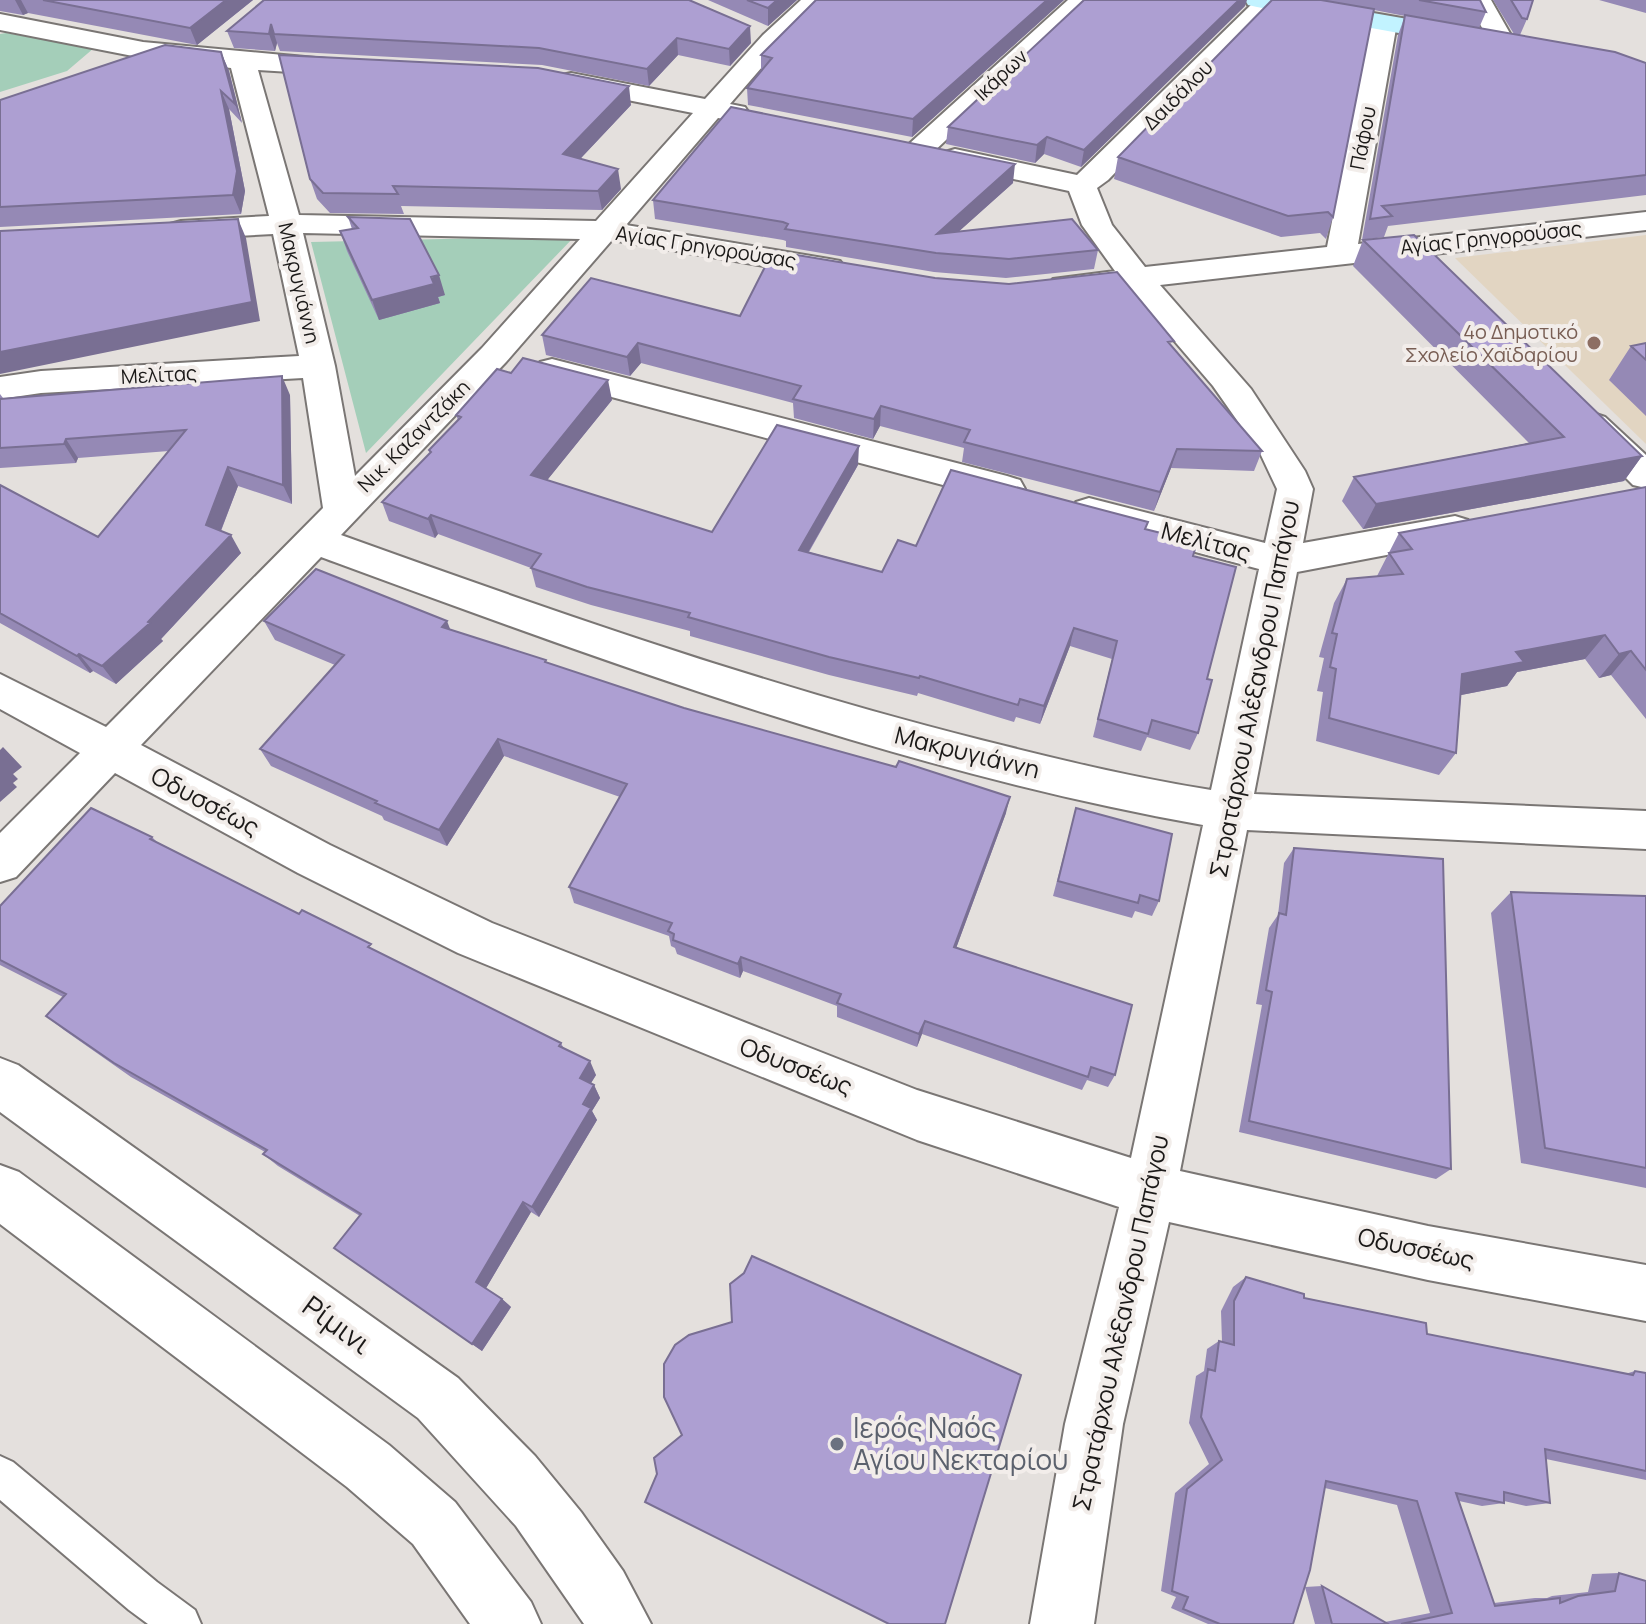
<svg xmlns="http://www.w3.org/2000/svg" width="1646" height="1624" font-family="Manrope,sans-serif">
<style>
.education{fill:#e2d5c2}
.green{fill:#a4ceb9}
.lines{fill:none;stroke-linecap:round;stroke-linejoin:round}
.service-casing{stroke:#7a7674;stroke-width:4}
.minor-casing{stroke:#7a7674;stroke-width:4}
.tertiary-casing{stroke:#7a7674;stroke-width:4}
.secondary-casing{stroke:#7a7674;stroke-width:4}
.service{fill:#fff;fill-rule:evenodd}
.minor{fill:#fff;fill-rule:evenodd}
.tertiary{fill:#fff;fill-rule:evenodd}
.secondary{fill:#c2f3ff;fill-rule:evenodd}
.wall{fill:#9589b5}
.shaded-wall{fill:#796f93}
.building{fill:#ad9fd2;stroke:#796f93;stroke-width:2}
.education-dot{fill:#8d6e63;stroke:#f2edea;stroke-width:3}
.worship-dot{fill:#6b7280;stroke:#f2edea;stroke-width:3}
.labels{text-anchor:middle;stroke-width:8;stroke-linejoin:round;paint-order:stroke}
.far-street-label{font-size:20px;fill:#1b1918;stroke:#f2edea}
.far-education-label{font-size:20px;fill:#785e54;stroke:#f2edea;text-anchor:end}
.street-label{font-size:24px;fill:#1b1918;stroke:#f2edea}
.near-street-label{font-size:28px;fill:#1b1918;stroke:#f2edea}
.near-worship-label{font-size:28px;fill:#5b616d;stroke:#f2edea;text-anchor:start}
</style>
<rect width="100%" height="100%" fill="#e4e0dd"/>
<path class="education" d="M1646,235V444L1455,258Z"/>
<path class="green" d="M6,33L94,48L67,71L0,92V34Z
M575,236L366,453L311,242Z"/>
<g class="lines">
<g class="service-casing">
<path id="service" d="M0,1456L13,1462L157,1582L195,1610L201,1624H148L129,1610L0,1500Z"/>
</g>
<g class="minor-casing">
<path id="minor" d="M801,0H828L781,45L730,104L745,107L749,113L745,119L735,121L718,118L626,225L829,259L840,261L845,268L840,275L829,277L612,240L506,362L341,535C552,611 763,685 981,740C1057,759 1134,778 1211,790L1259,569L1076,520L1071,511L1076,502L1089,498L1265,543L1277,489L1260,453L1213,386L1129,288L1064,296L1053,293L1048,286L1053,279L1115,271L1082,225L1069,191L945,164L941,158L945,152L955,149L1077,175L1256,0H1282L1108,180L1097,188L1112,225L1145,267L1327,247L1371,23L1375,18H1393L1397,23L1358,244L1646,212V230L1160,285L1251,389L1305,471L1313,489L1303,543L1455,516L1468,520L1474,529L1468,538L1455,542L1297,572L1254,794L1646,811V849L1247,830L1180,1171L1428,1226L1646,1265V1321L1428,1280L1169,1222L1123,1424L1094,1624H1030L1065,1424L1119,1207L917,1140L458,953L298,873L115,773L16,877L0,882V833L80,753L0,709V674L106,727L323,508L303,378L41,393L0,399V377L41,371L299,356L273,234L181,239L170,236L166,230L170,224L181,221L269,216L231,68L143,58L0,30V14L143,42L348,61L352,67L348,73L339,75L258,70L299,215L596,221L693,113L562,87L558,81L562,75L571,73L705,99L763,35ZM303,233L580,239L482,348L355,476L335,366ZM321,557C609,663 900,771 1203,825L1131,1158L917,1090L492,923L330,845L141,745Z
M1068,0H1095L929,156L919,159L909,156L905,150L909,144Z
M1467,0H1491L1516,44L1512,50H1494Z
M552,359L1007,476L1020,480L1025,489L1020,498L1007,502L540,378L535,370L540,362Z
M1593,413L1605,417L1646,455V488L1633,485L1581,433L1576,425L1581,417Z"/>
</g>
<g class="tertiary-casing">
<path id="tertiary" d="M0,1058L18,1065L458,1378L535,1456L581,1512L623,1571L651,1624H584L516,1526L418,1418L0,1112Z
M0,1165L19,1172L389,1445L455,1502L531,1602L541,1624H470L413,1544L347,1487L0,1224Z"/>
</g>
<g class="secondary-casing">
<path id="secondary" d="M1245,0H1299L1459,28L1468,31L1472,36L1468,41L1459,44L1257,7L1248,5Z"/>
</g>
<use href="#service" class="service"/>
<use href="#minor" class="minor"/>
<use href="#tertiary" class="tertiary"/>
<use href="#secondary" class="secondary"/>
</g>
<path class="wall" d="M0,0H253L197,45L28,13L23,15L0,11Z
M264,0L751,43L730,66L678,55L649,86L542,65L280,51L277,43L275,51L234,48L227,31Z
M708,0H797L768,26Z
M1064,0L912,137L748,105L747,88L761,70V55Z
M1272,0H1480L1486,12L1479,28L1514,34L1493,0H1533L1527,19L1520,35L1646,63V195L1388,226L1384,237L1362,240L1398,35L1405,16L1374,10L1333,217L1326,239L1320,233L1281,237L1114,179L1118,157Z
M1599,0H1646V13Z
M1245,6L1081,167L1044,154L1035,163L946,144L948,127Z
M221,52L229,71L242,123L229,109L245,191L241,214L0,227V100Z
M631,105L580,159L621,189L602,210L401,206L404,214L330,213L317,199L310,179Z
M1013,183L959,231L1098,250L1094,269L1006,278L934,272L786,247V241L783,240L655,219L653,200Z
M348,217L445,295L438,297L440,303L379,320L347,251L340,231L352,229Z
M1363,240L1642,456L1624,481L1363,529L1342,501L1354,477L1529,443L1353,266Z
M740,316L1173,347L1262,451L1254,471L1171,468L1154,511L962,462L964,448L880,426L873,439L794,418L793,403L641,363L630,376L546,355L542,335Z
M1646,343V416L1609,380L1631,346Z
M0,394L3,398L290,395L292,504L238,486L221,531L241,553L161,639L163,641L116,684L93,671L90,673L0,623V485L98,537L169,451L78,458L76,463L0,468Z
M612,400L547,480L712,532L858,465L809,552L882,572L916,546L1146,529L1193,556L1207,679L1198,733L1190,750L1147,737L1141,751L1093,737L1112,659L1070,646L1040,724L1016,717L1014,722L918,693L917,696L829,675L690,636V631L591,605L536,587L531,568L438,534L435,538L389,521L382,502L430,453L429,450L458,420L456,415Z
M1646,487V719L1611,675L1599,678L1585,659L1517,672L1507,686L1461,695L1456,753L1439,775L1316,741L1323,692L1317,691L1324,658L1319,657L1334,603L1347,579L1377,576L1399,533Z
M264,621L451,630L547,663L1006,813L956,948L1115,1075L1108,1087L1087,1080L1082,1090L922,1034L917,1047L837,1017V1006L743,971L740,978L677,954L675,948L671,946L669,936L574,903L569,887L620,797L504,756L447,846L384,820L382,816L271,766L260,749L335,665L275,640Z
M1076,808L1159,901L1152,916L1135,911L1132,918L1053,896Z
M152,837L157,842L299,914L561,1043L564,1049L596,1075L591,1083L594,1085L600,1098L592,1111L597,1120L539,1217L531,1212L486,1288L502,1299L511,1307L482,1351L334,1248L360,1216L278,1166L263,1154L265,1152L131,1077L64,1030L46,1016L63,997L0,965V906Z
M1294,848L1451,1169L1436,1179L1239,1132L1262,1005L1256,1004L1269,928L1278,915L1284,863Z
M1511,892L1646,896V1188L1521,1163L1491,913Z
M1246,1277L1304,1298L1427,1334L1625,1374L1635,1371L1646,1373V1480L1546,1459L1550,1503L1526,1506L1504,1501V1503L1482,1506L1459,1501L1494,1603L1535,1598H1547L1552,1596L1588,1592L1592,1574L1619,1573L1646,1624H1315L1305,1587L1322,1586L1385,1622L1430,1613L1397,1505L1325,1488L1293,1624H1208L1171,1608L1176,1597L1161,1591L1175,1493L1209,1464L1189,1423L1196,1376L1204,1371L1207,1349L1219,1341L1222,1342L1221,1311L1233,1287Z"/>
<path class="shaded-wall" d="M15,0H21L28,13L23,15Z
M226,0H253L197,45L190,28Z
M777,0H797L768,26V8Z
M1047,0H1064L912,137L913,119Z
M1239,0H1247L1245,6L1081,167L1084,150Z
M271,24L277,43L275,51L269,34Z
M750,26L751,43L730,66L729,49Z
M677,38L678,55L649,86L647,69Z
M221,52L229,71L242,123L235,104Z
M629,86L631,105L566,174L563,154Z
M221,91L229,109L245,191L241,214L233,195Z
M1047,137L1044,154L1035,163L1037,145Z
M1015,164L1013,183L936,252L937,234Z
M618,169L621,189L602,210L598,191Z
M238,219L246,238L260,321L0,374V352Z
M439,275L445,295L438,297L440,303L379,320L372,300Z
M638,343L641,363L630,376L627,357Z
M282,376L290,395L292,504L283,485Z
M608,380L612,400L536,494L531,475Z
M881,406L880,426L873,439L874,419Z
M66,439L78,458L76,463L64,444Z
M859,446L858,465L799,568V550Z
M1177,449L1171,468L1154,511L1160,492Z
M1642,456L1624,481L1363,529L1376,504Z
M228,467L238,486L216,543L206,525Z
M431,515L438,534L435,538L428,519Z
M231,535L241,553L161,639L163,641L116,684L102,666L148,622Z
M447,621L454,639L442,627Z
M1074,628L1070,646L1040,724L1044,706Z
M1605,635L1585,659L1517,672L1507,686L1446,698L1462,674L1516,652Z
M1631,651L1611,675L1599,678L1619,654Z
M79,654L93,671L90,673L77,656Z
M498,739L504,756L447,846L439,830Z
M3,747L22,767L13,774L18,779L13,783L17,787L0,802V750Z
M1010,797L1006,813L951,962L954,947Z
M741,957L743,971L740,978L738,964Z
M925,1021L922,1034L917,1047L919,1034Z
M590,1061L596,1075L586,1091L580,1078Z
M594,1085L600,1098L592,1111L597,1120L539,1217L532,1207Z
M523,1202L531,1212L485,1290L476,1282Z
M502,1299L511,1307L482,1351L472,1344Z"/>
<path class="building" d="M43,0H226L190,28Z
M264,0H689L750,26L729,49L677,38L647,69L539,48L274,34L271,24L269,34L227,31Z
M747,0H777L768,8Z
M816,0H1047L913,119L747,88L772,58L761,55Z
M1084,0H1239L1084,150L1047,137L1037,145L948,127Z
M1272,0H1321L1374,9L1333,217L1328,212L1288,216L1118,157Z
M1419,0H1480L1486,12Z
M1511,0H1533L1527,19L1522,18Z
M1405,15L1615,52L1646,63V175L1382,206L1392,216L1370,219Z
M165,45L221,52L235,104L221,91L237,171L233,195L0,207V100Z
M279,55L538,68L629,86L563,154L618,169L598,191L393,186L398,194L323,193L310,179Z
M731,107L1015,164L937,234L1072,219L1098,250L1009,259L936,253L785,229L788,224L783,222L653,200Z
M348,217L410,219L439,275L431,277L434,284L372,300L340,231L358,228Z
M238,219L252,302L0,352V231Z
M1414,235L1642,456L1376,504L1354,477L1564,437L1363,240Z
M773,251L935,278L1009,284L1117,272L1174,341L1168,342L1262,451L1177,449L1160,492L964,442L970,430L881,406L874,419L793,399L801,386L638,343L627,357L542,335L591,278L740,316Z
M1646,343V360L1631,346Z
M523,358L608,380L531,475L712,532L777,425L859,446L799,550L882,572L898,540L916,546L951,470L1148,522L1145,529L1197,542L1193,556L1236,567L1207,679L1212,680L1198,733L1152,720L1148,734L1098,719L1117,641L1074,628L1044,706L1020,699L1018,705L920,676L919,678L829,657L688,617L690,613L587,587L531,568L541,554L431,515L428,519L382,502L431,452L429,450L461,417L456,415L497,369L511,373Z
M282,376L283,485L228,467L206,525L231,535L148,622L150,623L102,666L79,654L77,656L0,613V485L98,537L186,430L66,439L64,444L0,448V399Z
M1646,487V670L1631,651L1619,654L1605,635L1516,652L1524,662L1462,674L1456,753L1329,718L1336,669L1330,667L1337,634L1332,633L1347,579L1403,574L1389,553L1412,549L1399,533Z
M316,569L447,621L442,627L546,660L545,662L684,708L896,767L899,761L1010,797L954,947L1132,1005L1115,1075L1091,1067L1088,1077L925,1021L919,1034L837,1003L841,994L741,957L738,964L673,940L674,934L668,931L672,923L569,887L627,784L498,739L439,830L375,803L377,801L260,749L344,655L264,621Z
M91,808L152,837L150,839L299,914L302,910L371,944L368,947L561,1043L559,1046L590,1061L580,1078L594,1085L583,1104L591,1108L532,1207L523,1202L476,1282L502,1299L472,1344L334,1248L361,1214L263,1154L267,1150L114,1063L46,1016L66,994L0,960V906Z
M1076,808L1172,834L1159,901L1140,895L1138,903L1058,881Z
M1294,848L1443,859L1451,1169L1249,1121L1272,992L1266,990L1279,913L1286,915Z
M1511,892L1646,896V1168L1545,1148Z
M752,1256L1021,1375L945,1624H889L645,1502L657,1474L654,1458L682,1435L664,1397V1364L675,1345L689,1335L732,1322L730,1284L744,1273Z
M1246,1277L1304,1294V1298L1426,1323L1427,1334L1633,1375L1635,1371L1646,1373V1471L1545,1449L1550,1503L1504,1492V1503L1456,1493L1495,1606L1560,1598V1603L1578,1596L1615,1591L1619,1573L1646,1581V1624H1401L1452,1613L1417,1501L1326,1481L1310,1570L1293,1624H1220L1183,1609L1188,1597L1172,1591L1187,1489L1222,1460L1201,1417L1208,1369L1215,1371L1219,1341L1234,1345V1301Z
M1322,1586L1388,1624H1332Z"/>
<circle class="education-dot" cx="1594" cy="343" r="8"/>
<circle class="worship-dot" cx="837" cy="1444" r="8"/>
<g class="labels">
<g class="far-street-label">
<text transform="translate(1001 75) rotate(-43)" y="7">Ικάρων</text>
<text transform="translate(1178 95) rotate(-45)" y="7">Δαιδάλου</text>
<text transform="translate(1363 138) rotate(-79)" y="7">Πάφου</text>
<text transform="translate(1491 238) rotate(-6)" y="7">Αγίας Γρηγορούσας</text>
<text transform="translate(706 247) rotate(9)" y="7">Αγίας Γρηγορούσας</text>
<text transform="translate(299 283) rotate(77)" y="7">Μακρυγιάννη</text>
<text transform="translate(159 375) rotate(-3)" y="7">Μελίτας</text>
<text transform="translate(414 436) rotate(-45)" y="7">Νικ. Καζαντζάκη</text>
</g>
<g class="far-education-label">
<text x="1578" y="339">4ο Δημοτικό<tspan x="1578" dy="23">Σχολείο Χαϊδαρίου</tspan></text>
</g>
<g class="street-label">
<text transform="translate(1206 542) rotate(15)" y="8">Μελίτας</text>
<text transform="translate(1255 689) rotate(-79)" y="8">Στρατάρχου Αλέξανδρου Παπάγου</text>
<text transform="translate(967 753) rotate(14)" y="8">Μακρυγιάννη</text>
<text transform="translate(205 802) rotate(28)" y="8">Οδυσσέως</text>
<text transform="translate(796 1067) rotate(21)" y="8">Οδυσσέως</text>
<text transform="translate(1416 1249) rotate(12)" y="8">Οδυσσέως</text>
<text transform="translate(1121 1323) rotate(-78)" y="8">Στρατάρχου Αλέξανδρου Παπάγου</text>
</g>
<g class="near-street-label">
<text transform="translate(337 1325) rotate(36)" y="10">Ρίμινι</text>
</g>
<g class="near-worship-label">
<text x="853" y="1438">Ιερός Ναός<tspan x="853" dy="32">Αγίου Νεκταρίου</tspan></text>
</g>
</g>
</svg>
